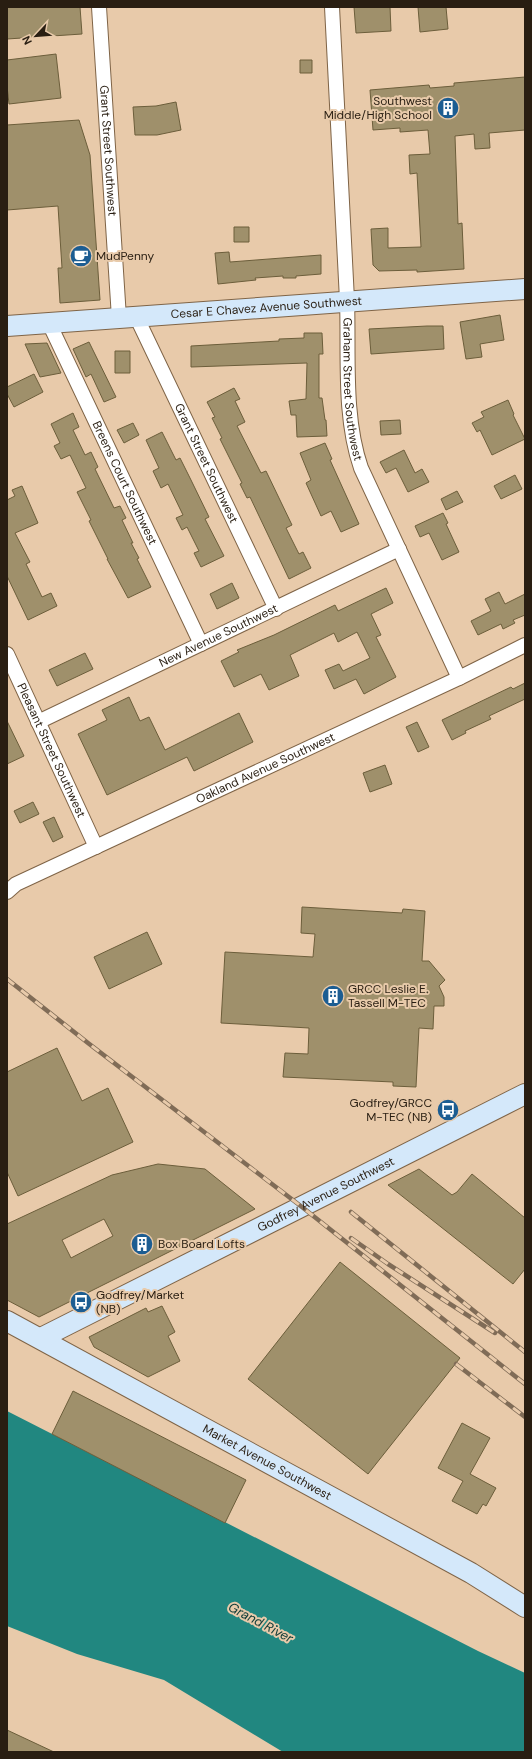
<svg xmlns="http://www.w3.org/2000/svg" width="532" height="1759" font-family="'DM Sans',sans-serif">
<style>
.water{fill:#218780}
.building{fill:#9f906b;stroke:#6c5e3b;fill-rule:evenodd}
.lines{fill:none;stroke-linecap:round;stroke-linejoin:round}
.street-casing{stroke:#7f6447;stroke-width:16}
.secondary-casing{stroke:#7f6447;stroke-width:22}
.street{stroke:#fff;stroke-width:14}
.secondary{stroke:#d4e8fa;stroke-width:20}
.rail-casing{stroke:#806c57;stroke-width:4.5}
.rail{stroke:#e8caaa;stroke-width:3;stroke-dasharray:9;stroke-linecap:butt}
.labels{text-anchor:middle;stroke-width:4;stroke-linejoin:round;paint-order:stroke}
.poi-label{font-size:12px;fill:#291e12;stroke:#e8caaa;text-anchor:start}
.street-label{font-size:12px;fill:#291e12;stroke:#e8caaa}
.water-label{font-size:13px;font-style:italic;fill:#0d3a36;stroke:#e8caaa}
</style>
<rect width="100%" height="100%" fill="#e8caaa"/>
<path class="water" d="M7,1411L478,1651L525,1673V1752H283L164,1680L77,1654L7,1626Z"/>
<path class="building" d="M7,7H80L82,34L7,39Z
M354,7H390L391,31L356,33Z
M418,7H446L448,29L420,32Z
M56,54L61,98L9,104L7,86V60Z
M300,60H312V73H300Z
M525,77V130L489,133L490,148L475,149L474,134L455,136L458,224L462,223L464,269L417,272V270L379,271L373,265L371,229L388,228V248L421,247L417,173L410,174L409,155L430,154L428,130L400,132V128L373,130L370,90L429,85L430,88L454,86V83Z
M176,102L181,130L157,135H135L133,107L156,106Z
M79,120L90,155L100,300L60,303L58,268H62L58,206L7,210V125Z
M234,227H249V242H234Z
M229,252L230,262L321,255V274L296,276V278H283V276L255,278L256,280L218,284L215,253Z
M500,315L504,340L480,344L482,357L466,359L460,322Z
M427,326H443L444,349L371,354L369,329Z
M304,333H322L323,354H319V398H322L325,420H326L327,436L297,437L296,415H291L289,401L306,399L307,363L191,367V346L279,341V339L304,338Z
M89,342L116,397L104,402L91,374L86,377L73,349Z
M47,343L61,373L40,377L25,344Z
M115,351H130V373H115Z
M34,374L43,392L14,407L7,394V387Z
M234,388L240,399L235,401L245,422L237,426L261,473L266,471L292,525L286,528L299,554L303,552L311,568L289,579L250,497L247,498L240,484L242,483L220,439L222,438L212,418L215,417L207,402Z
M508,400L514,414L513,415L525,439L492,455L480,430L477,432L472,423L484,417L481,412Z
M73,413L79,427L73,430L85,455L91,452L98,467L95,469L114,508L120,506L126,518L122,520L133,543H131L139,558L137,559L151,587L128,598L107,559H108L89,521L91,520L77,492L86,488L70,455L61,459L54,446L60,443L51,424Z
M400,420L401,434L381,435L380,421Z
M133,423L139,435L124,443L117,430Z
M162,432L176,460L180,458L191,480L209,517L205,519L224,556L201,567L194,553L199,551L187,527L182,530L176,518L183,515L168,484L161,488L153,471L159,468L146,440Z
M325,443L332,459L330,460L359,524L341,532L331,511L321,516L306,483L311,480L300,453Z
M404,450L415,473L422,469L429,482L408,492L396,468L386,473L380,462Z
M515,475L522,489L501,499L494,486Z
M22,486L38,523L15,533L30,562L26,564L42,597L51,593L57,606L28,620L7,576V500L15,496L12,490Z
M457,491L463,502L446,510L441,499Z
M443,513L448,523L446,524L459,552L442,560L429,533L420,537L415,526Z
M232,583L239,598L217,609L210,594Z
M386,588L393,603L371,614L381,635L376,637L396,677L364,694L356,679L334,689L325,670L339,664L343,671L370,658L357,632L338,642L334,633L290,655L299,676L269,690L261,674L234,687L221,661L239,652L237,650L274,635L335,605L338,611Z
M499,592L505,604L525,594V615L513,620L515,623L503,629L501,624L478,635L471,621L491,611L485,599Z
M85,653L93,669L57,686L49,670Z
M525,683V699L489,716L491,719L465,731L466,733L452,740L442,720L511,687L513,689Z
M129,697L140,721L149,717L165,750L239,713L253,742L194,771L187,757L107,795L78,734L107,720L102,710Z
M7,721L24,756L7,764Z
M417,722L429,747L418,752L406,727Z
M385,765L392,784L370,792L363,773Z
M33,802L39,814L20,823L14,811Z
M54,817L63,837L53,842L43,822Z
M302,907L402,913L403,909L425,911L422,961H429L445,980L439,986L444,997V1006H434L433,1029L419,1028L416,1087L393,1086V1082L283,1077L285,1053L308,1054L309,1028L221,1023L225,952L313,957L315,934L301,933Z
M147,932L162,964L109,989L94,957Z
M57,1048L82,1101L108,1088L133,1142L18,1196L7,1172V1072Z
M158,1164L205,1169L255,1209L39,1317L7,1300V1224L112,1175ZM104,1219L113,1236L71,1258L62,1240Z
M419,1169L452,1195L457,1192L472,1174L525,1218V1269L513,1284L388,1185Z
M340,1262L460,1358L368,1474L248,1379Z
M162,1306L175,1332L168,1336L180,1361L148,1377L94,1347L89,1337L146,1308L148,1312Z
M73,1391L246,1480L225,1523L52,1434Z
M462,1423L490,1438L470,1474L496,1488L486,1506L483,1504L477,1514L452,1501L463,1481L438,1468Z
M7,1730L54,1752H7Z"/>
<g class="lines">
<g class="street-casing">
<g id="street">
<path id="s1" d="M99,7L119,318"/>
<path id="s2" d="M332,7C337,105 342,202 347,300C349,354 343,416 361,468L459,678"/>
<path id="s3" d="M136,316L276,609"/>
<path id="s4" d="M49,323L201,644"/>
<path id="s5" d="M7,654L96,847"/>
<path id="s6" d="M38,722L399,549"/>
<path id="s7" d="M7,892L16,884L459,678L525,645"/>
</g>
</g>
<g class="secondary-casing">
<g id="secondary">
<path id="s8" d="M7,326L525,289"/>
<path id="s9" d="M7,1321L471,1573L525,1607"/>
<path id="s10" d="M41,1338L525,1094"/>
</g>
</g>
<use href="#street" class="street"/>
<use href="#secondary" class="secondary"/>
<g class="rail-casing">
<path id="rail" d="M7,979L88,1043L302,1207L525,1384
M351,1212L525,1352
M351,1238L388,1264L495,1333
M456,1364L525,1417"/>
</g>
<use href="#rail" class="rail"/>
</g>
<defs>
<g id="building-disc" transform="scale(1.15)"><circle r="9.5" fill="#1c5d92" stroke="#e8caaa"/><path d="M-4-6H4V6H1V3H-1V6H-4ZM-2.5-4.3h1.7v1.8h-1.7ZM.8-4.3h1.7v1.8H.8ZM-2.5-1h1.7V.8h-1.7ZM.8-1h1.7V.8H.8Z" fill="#fff"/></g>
<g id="cafe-disc" transform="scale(1.15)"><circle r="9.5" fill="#1c5d92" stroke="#e8caaa"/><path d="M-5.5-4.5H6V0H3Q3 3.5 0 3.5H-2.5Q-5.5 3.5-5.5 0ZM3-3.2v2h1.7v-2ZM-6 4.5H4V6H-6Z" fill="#fff"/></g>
<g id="bus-disc" transform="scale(1.15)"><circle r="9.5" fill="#1c5d92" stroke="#e8caaa"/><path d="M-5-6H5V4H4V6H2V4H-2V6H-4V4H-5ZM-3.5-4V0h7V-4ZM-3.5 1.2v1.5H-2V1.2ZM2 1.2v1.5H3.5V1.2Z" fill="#fff"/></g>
</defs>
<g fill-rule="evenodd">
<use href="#building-disc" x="448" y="108"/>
<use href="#cafe-disc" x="81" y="256"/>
<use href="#building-disc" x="333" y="996"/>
<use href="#bus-disc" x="448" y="1110"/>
<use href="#building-disc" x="142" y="1244"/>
<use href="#bus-disc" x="81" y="1302"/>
</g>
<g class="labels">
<g class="poi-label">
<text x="432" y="105" text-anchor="end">Southwest<tspan x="432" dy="14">Middle/High School</tspan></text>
<text x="96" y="260">MudPenny</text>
<text x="348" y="993">GRCC Leslie E.<tspan x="348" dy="14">Tassell M-TEC</tspan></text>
<text x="432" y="1107" text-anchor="end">Godfrey/GRCC<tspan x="432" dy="14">M-TEC (NB)</tspan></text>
<text x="158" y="1248">Box Board Lofts</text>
<text x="96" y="1299">Godfrey/Market<tspan x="96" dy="14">(NB)</tspan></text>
</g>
<g class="street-label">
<text dy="4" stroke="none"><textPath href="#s1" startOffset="144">Grant Street Southwest</textPath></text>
<text dy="4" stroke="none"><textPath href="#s8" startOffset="260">Cesar E Chavez Avenue Southwest</textPath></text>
<text dy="4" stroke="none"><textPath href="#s2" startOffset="383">Graham Street Southwest</textPath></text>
<text dy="4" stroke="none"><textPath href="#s3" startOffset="163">Grant Street Southwest</textPath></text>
<text dy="4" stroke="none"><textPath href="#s4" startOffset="177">Breens Court Southwest</textPath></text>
<text dy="4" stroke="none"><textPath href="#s6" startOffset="200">New Avenue Southwest</textPath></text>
<text dy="4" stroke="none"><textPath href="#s5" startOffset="106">Pleasant Street Southwest</textPath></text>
<text dy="4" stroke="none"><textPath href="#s7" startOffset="287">Oakland Avenue Southwest</textPath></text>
<text dy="4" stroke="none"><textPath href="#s10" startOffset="319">Godfrey Avenue Southwest</textPath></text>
<text dy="4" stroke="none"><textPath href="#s9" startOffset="296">Market Avenue Southwest</textPath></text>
</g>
<g class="water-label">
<text transform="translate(261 1622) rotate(28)" y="5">Grand River</text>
</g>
</g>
<rect width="532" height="1759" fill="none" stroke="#291e12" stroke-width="16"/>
<g transform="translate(36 36) rotate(244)" stroke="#e8caaa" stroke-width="3" paint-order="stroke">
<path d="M0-3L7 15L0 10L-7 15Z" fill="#291e12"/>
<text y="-6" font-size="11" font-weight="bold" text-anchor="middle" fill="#291e12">N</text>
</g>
</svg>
